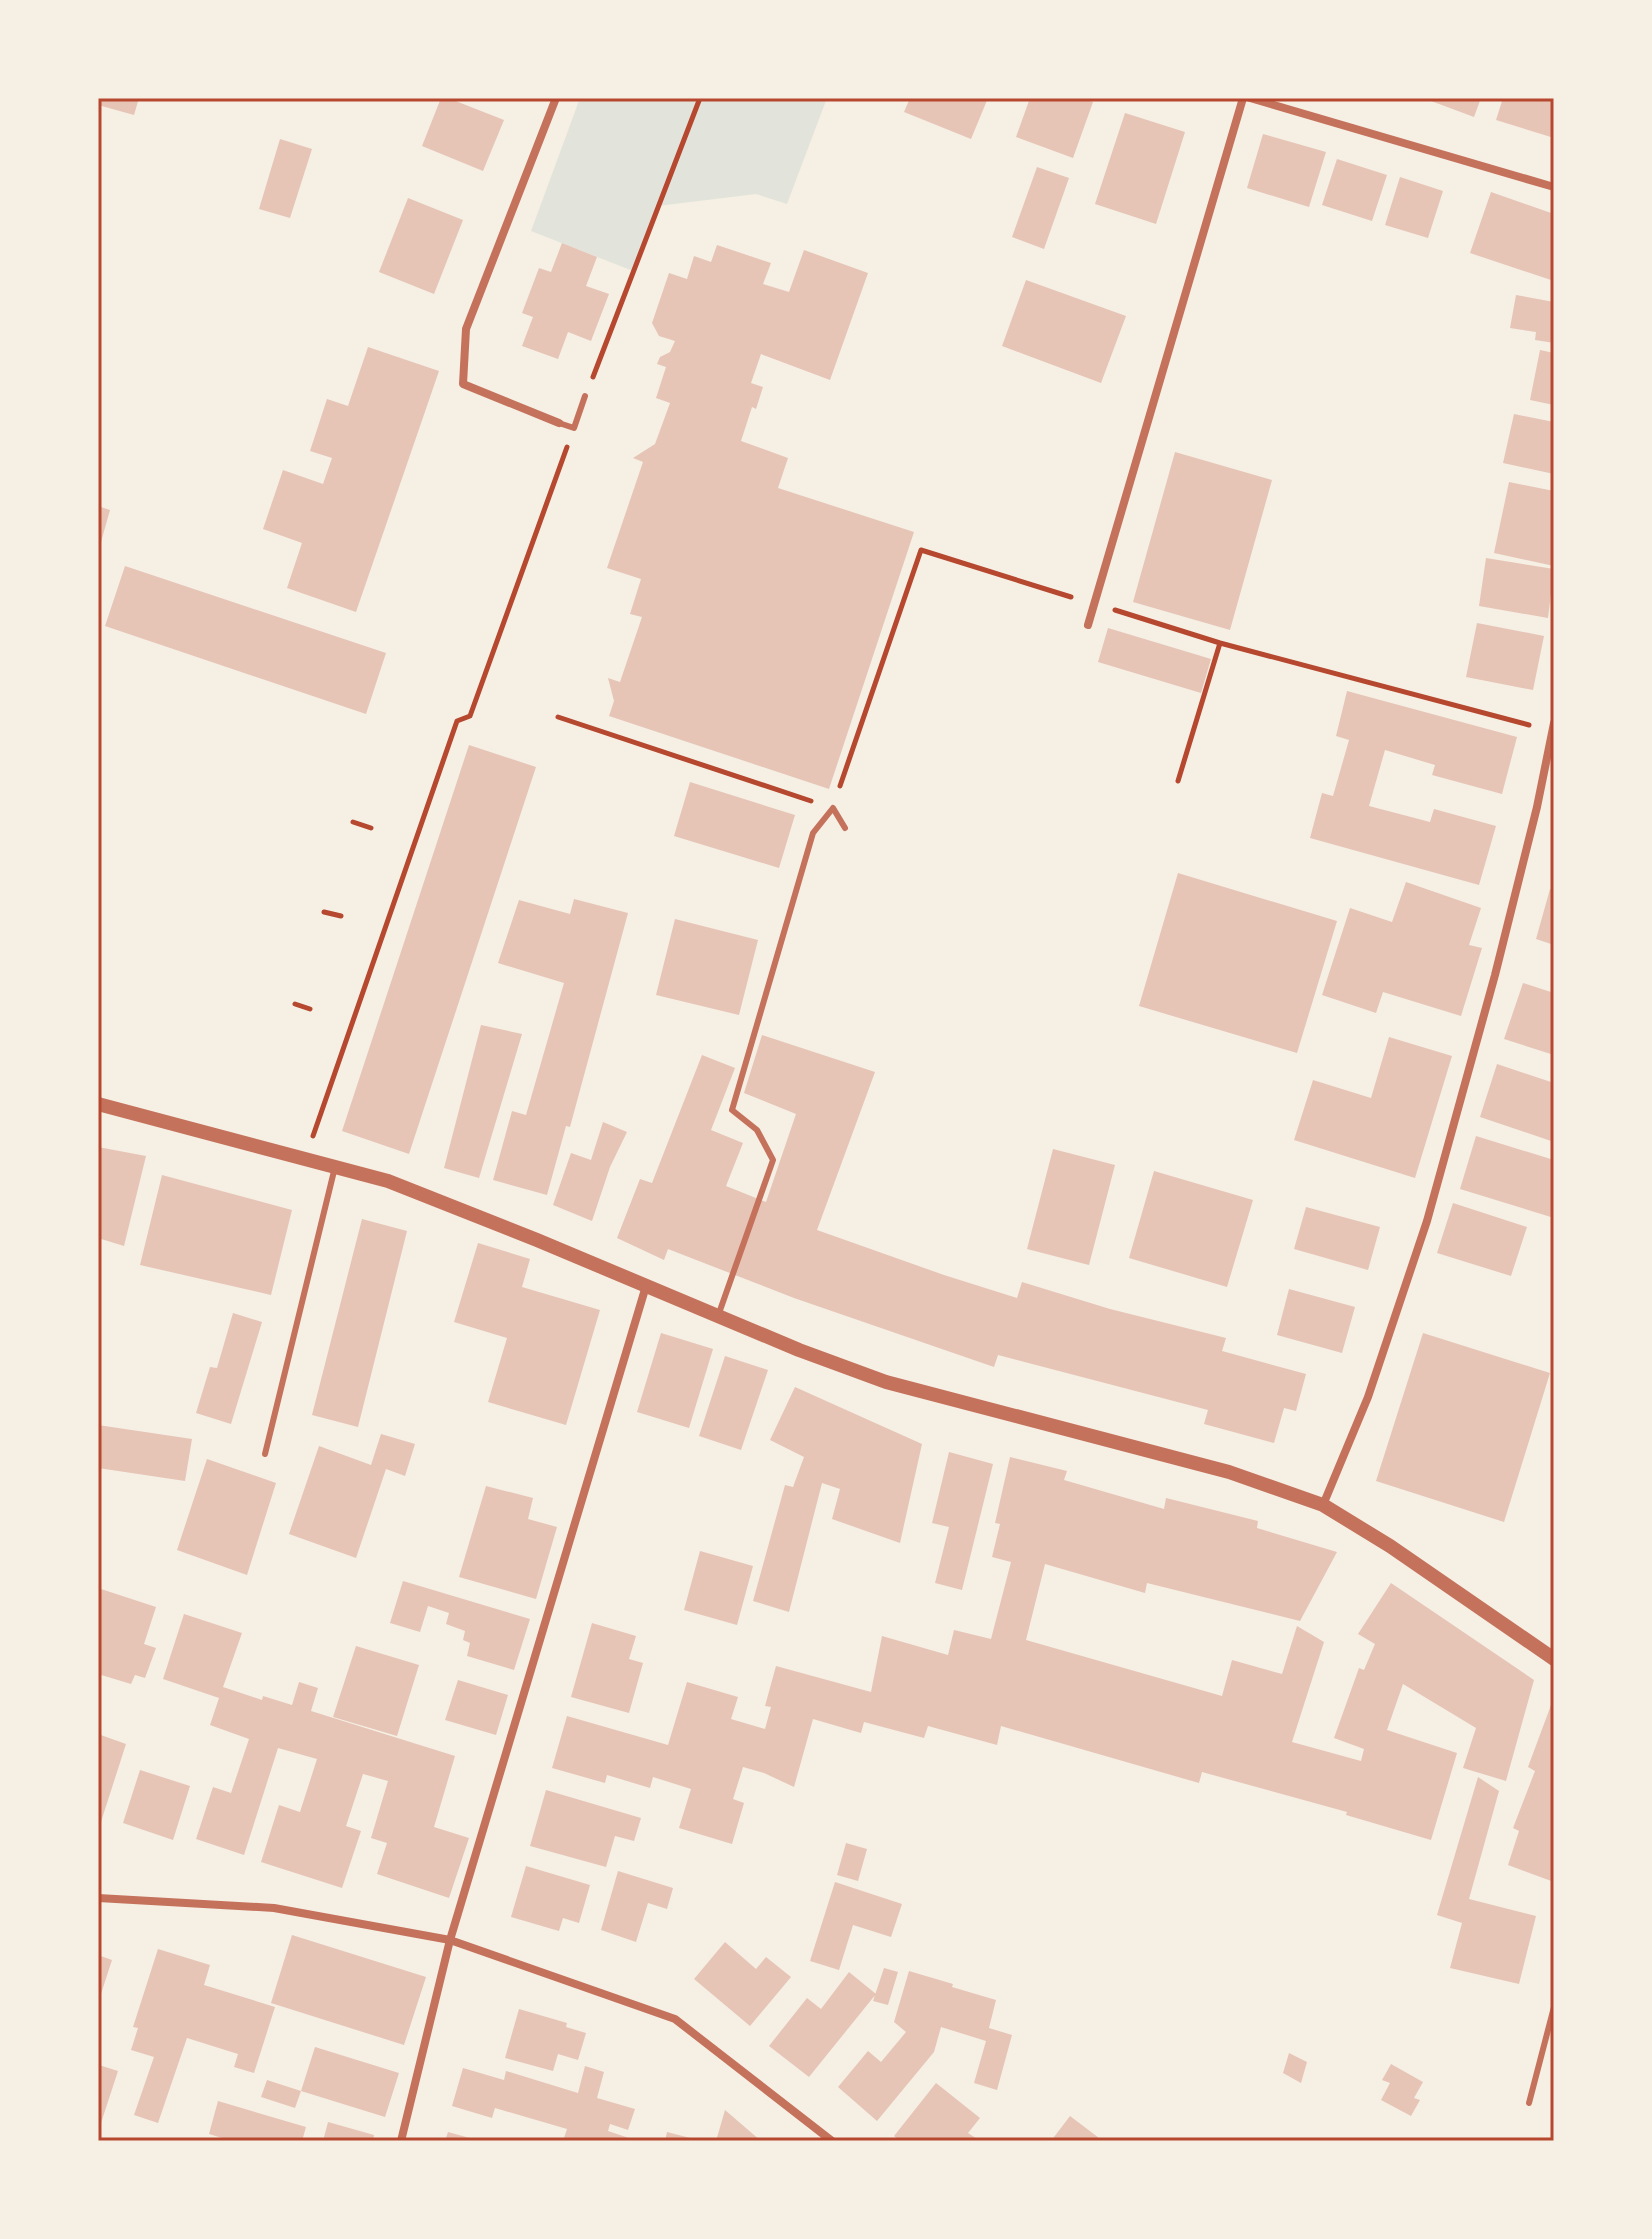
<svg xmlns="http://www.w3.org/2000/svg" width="1652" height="2239" font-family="'Fira Sans Condensed',sans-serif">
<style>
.green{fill:#e2e4dc}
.building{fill:#e6c5b7}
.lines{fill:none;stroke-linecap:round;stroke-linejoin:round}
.path{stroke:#b5482f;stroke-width:5}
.service{stroke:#c5725c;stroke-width:6}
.minor{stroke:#c5725c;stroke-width:8}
.tertiary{stroke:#c5725c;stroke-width:14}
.neatline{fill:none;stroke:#b5482f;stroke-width:3}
</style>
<rect width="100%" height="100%" fill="#f6efe4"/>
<path class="green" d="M580,98H827L787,204L756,194L658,206L633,271L531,231Z"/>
<path class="building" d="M98,98H139L134,115L98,105Z
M441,98H448L504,120L483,171L422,146Z
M910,98H988L971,139L904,112Z
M1030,98H1082L1093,102L1073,158L1016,137Z
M1423,98H1481L1474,117Z
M1503,98H1554V138L1496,120Z
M1125,113L1185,132L1156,224L1095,204Z
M1263,134L1326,152L1309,207L1247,188Z
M280,139L312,149L290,218L259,209Z
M1337,159L1387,175L1372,221L1322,205Z
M1037,167L1069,178L1044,249L1012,237Z
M1400,177L1443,191L1428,238L1385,225Z
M1491,192L1554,214V281L1470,253Z
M408,198L463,220L434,294L379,272Z
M562,243L597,257L586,286L609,294L591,341L568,332L558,359L522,346L533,317L522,313L539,268L551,272Z
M717,245L771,263L763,284L789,292L804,250L868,273L830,380L761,354L751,383L763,387L756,409L752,407L741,441L788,458L778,488L914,532L829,789L609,716L614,701L608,678L620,682L642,617L630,614L641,579L607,568L643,462L633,458L655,444L670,403L656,398L666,367L657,364L660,357L670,352L675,341L659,336L652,323L669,273L687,279L694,256L711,262Z
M1026,280L1126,316L1101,383L1002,346Z
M1516,295L1554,302V343L1535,340L1536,332L1510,328Z
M368,347L439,371L356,612L287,588L302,543L263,529L283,470L323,484L332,458L310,451L327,399L348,406Z
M1540,350L1554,353V405L1530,400Z
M1514,414L1554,422V474L1503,463Z
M1175,452L1272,480L1230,630L1133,602Z
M1509,482L1554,491V566L1494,553Z
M98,506L110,510L99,549H98Z
M1486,558L1554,569L1548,618L1479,606Z
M125,566L386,653L366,714L105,626Z
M1477,623L1544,636L1533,690L1466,677Z
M1108,628L1211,659L1201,693L1098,662Z
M1347,691L1517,737L1502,794L1432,775L1435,765L1385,750L1369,806L1430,822L1434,809L1496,826L1479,885L1310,838L1322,793L1333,796L1349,740L1336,736Z
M469,745L536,767L409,1154L342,1131Z
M690,782L795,815L779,868L674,836Z
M1178,873L1337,921L1297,1053L1139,1006Z
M1406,882L1481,908L1469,945L1482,948L1461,1016L1383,992L1376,1013L1322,995L1350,908L1392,922Z
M1550,889L1554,890V945L1536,939Z
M574,899L628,913L570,1127L566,1126L547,1195L493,1180L512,1111L526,1115L564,983L498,963L519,900L570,914Z
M675,919L758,940L739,1015L656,995Z
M1523,983L1554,993V1055L1504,1039Z
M481,1025L522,1034L479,1178L444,1168Z
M762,1035L875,1072L817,1230L944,1275L1017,1298L1022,1282L1110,1309L1226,1338L1222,1351L1306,1374L1296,1411L1284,1408L1274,1443L1204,1424L1208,1410L998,1355L994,1367L794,1298L668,1249L664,1260L617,1238L640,1179L652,1183L702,1055L735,1068L711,1130L743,1143L726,1186L766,1202L796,1114L744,1093Z
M1389,1037L1452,1056L1415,1178L1294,1140L1313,1080L1371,1098Z
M1497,1064L1554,1083V1142L1480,1117Z
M603,1122L627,1132L610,1167L592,1221L553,1205L571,1153L591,1160Z
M1476,1136L1554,1160V1218L1460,1189Z
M98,1147L146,1156L124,1246L98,1238Z
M1053,1149L1115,1165L1089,1265L1027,1249Z
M1154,1171L1253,1200L1227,1287L1129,1258Z
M162,1175L292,1210L271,1295L140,1265Z
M1453,1203L1527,1227L1511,1276L1437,1253Z
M1306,1207L1380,1227L1368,1270L1294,1249Z
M362,1219L407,1231L358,1427L312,1415Z
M478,1243L530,1259L522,1287L600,1310L566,1425L488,1402L507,1338L454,1322Z
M1289,1289L1355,1307L1342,1353L1277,1335Z
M233,1313L262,1322L231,1424L196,1413L210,1367L217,1368Z
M661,1333L713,1349L689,1428L637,1412Z
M1423,1333L1550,1373L1504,1522L1376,1481Z
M725,1356L768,1370L741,1450L699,1436Z
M795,1387L922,1444L900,1543L832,1519L840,1489L822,1483L789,1612L753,1601L785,1485L793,1487L804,1457L770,1440Z
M98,1425L192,1439L185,1481L98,1468Z
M381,1434L415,1444L405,1476L386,1469L356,1558L289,1534L319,1446L371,1465Z
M949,1452L993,1464L962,1590L935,1583L949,1527L932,1523Z
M1010,1457L1067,1471L1064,1480L1164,1509L1166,1498L1258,1521L1257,1528L1337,1552L1300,1621L1147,1583L1145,1593L1045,1564L1026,1640L1222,1696L1232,1660L1282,1674L1297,1626L1324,1642L1292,1742L1361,1761L1364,1749L1334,1738L1359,1668L1364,1670L1375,1644L1358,1634L1391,1583L1534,1680L1506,1781L1463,1768L1476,1728L1403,1684L1387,1730L1457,1753L1431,1840L1346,1815L1347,1812L1202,1772L1199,1783L1001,1726L997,1745L928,1726L924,1738L864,1722L861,1733L813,1719L794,1787L764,1773L743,1767L733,1799L744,1803L732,1844L679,1828L691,1789L653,1777L650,1788L607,1775L605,1783L552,1768L567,1716L668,1745L687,1682L738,1697L731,1719L765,1729L771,1707L765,1706L776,1666L871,1692L882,1636L948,1655L954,1630L991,1639L1011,1562L992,1557L1000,1524L995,1523Z
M207,1459L276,1483L247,1575L177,1550Z
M486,1486L533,1498L528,1519L557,1527L536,1599L459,1577Z
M700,1551L753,1566L737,1625L684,1610Z
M403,1581L530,1619L514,1670L467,1656L470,1643L463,1640L465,1631L446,1624L449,1613L428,1606L420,1632L390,1623Z
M101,1589L156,1607L144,1644L156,1648L145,1678L135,1675L131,1684L98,1674V1598Z
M184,1614L242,1633L223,1687L262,1700L263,1696L292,1705L299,1682L318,1688L311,1711L455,1756L434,1827L469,1838L449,1898L377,1874L387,1843L371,1838L388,1781L363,1774L346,1826L361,1831L342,1888L261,1862L279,1805L300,1812L317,1759L278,1748L244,1855L196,1839L213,1787L231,1793L249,1739L210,1725L219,1698L163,1679Z
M592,1623L636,1636L629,1659L643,1663L629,1713L571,1697Z
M356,1646L419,1665L397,1736L333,1717Z
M458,1680L508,1695L496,1735L445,1720Z
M1554,1697V1882L1508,1865L1519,1831L1513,1828L1535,1771L1528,1767Z
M98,1734L126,1744L99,1828H98Z
M140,1770L190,1786L173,1840L123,1823Z
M1478,1777L1499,1791L1469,1899L1536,1916L1519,1984L1450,1968L1462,1923L1437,1915Z
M546,1790L641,1818L634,1841L615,1836L606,1867L530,1846Z
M846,1843L867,1849L858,1881L837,1875Z
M526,1866L590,1885L579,1923L563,1918L559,1931L511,1917Z
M618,1871L673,1888L667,1909L648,1903L636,1942L601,1930Z
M835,1882L902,1904L891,1937L853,1925L839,1970L810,1961Z
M292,1935L426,1977L404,2045L271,2003Z
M725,1942L756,1969L766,1957L791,1977L750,2026L694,1979Z
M158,1949L210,1965L204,1985L275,2007L254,2073L234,2067L238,2054L187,2038L158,2123L134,2115L154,2057L131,2050L138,2028L133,2027Z
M98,1955L112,1960L99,2000H98Z
M884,1968L898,1972L888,2005L873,2001Z
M909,1971L953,1984L952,1987L996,2000L989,2028L1012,2035L997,2090L974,2083L986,2041L941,2027L934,2052L877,2121L838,2087L868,2051L881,2062L906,2032L894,2022Z
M849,1972L876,1994L809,2077L769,2046L807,1998L821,2009Z
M519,2009L567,2023L566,2027L586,2033L578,2060L558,2054L553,2071L505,2058Z
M315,2047L399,2073L385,2117L301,2091Z
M1289,2053L1307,2062L1301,2083L1283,2073Z
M1391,2064L1423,2082L1414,2098L1420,2100L1411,2116L1381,2100L1390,2083L1382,2080Z
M99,2065L118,2071L100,2126L98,2125Z
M585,2066L604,2072L597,2098L635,2109L628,2130L610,2124L608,2131L638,2141H563L567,2129L495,2108L492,2118L452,2106L463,2068L504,2080L506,2071L578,2093Z
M267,2080L301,2091L295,2108L261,2097Z
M936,2083L980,2118L968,2133L980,2141H900L894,2136Z
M218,2101L306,2127L302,2141H232L209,2134Z
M725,2110L761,2141H716Z
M1070,2116L1103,2141H1051Z
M328,2122L374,2135L373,2141H323Z
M448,2132L477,2140V2141H445Z
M667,2132L698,2140V2141H665Z"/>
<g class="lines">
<path class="path" d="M593,377L700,98
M1115,610L1220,643L1529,725
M558,717L811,801
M1178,781L1220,643
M840,786L921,550L1071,597
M353,822L371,828
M324,912L341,916
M295,1004L310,1009
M313,1136L457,721L470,716L567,447"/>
<path class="service" d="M559,423L574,428L585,396
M718,1316L773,1160L757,1130L732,1110L813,833L833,808L845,828
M265,1454L335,1167
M1529,2103L1554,2007"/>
<path class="minor" d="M556,98L466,329L463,384L559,423
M1250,98L1554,187
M1088,625L1243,98
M1323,1505L1368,1397L1427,1221L1495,975L1537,807L1554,723
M98,1898L274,1908L450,1940L675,2019L832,2141
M401,2141L450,1940L646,1286"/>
<path class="tertiary" d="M98,1104L388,1181L537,1240L799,1350L886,1382L1229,1472L1323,1505L1390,1546L1554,1659"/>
</g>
<rect width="1652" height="2239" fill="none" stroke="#f6efe4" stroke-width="200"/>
<rect x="100" y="100" width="1452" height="2039" class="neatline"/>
</svg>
